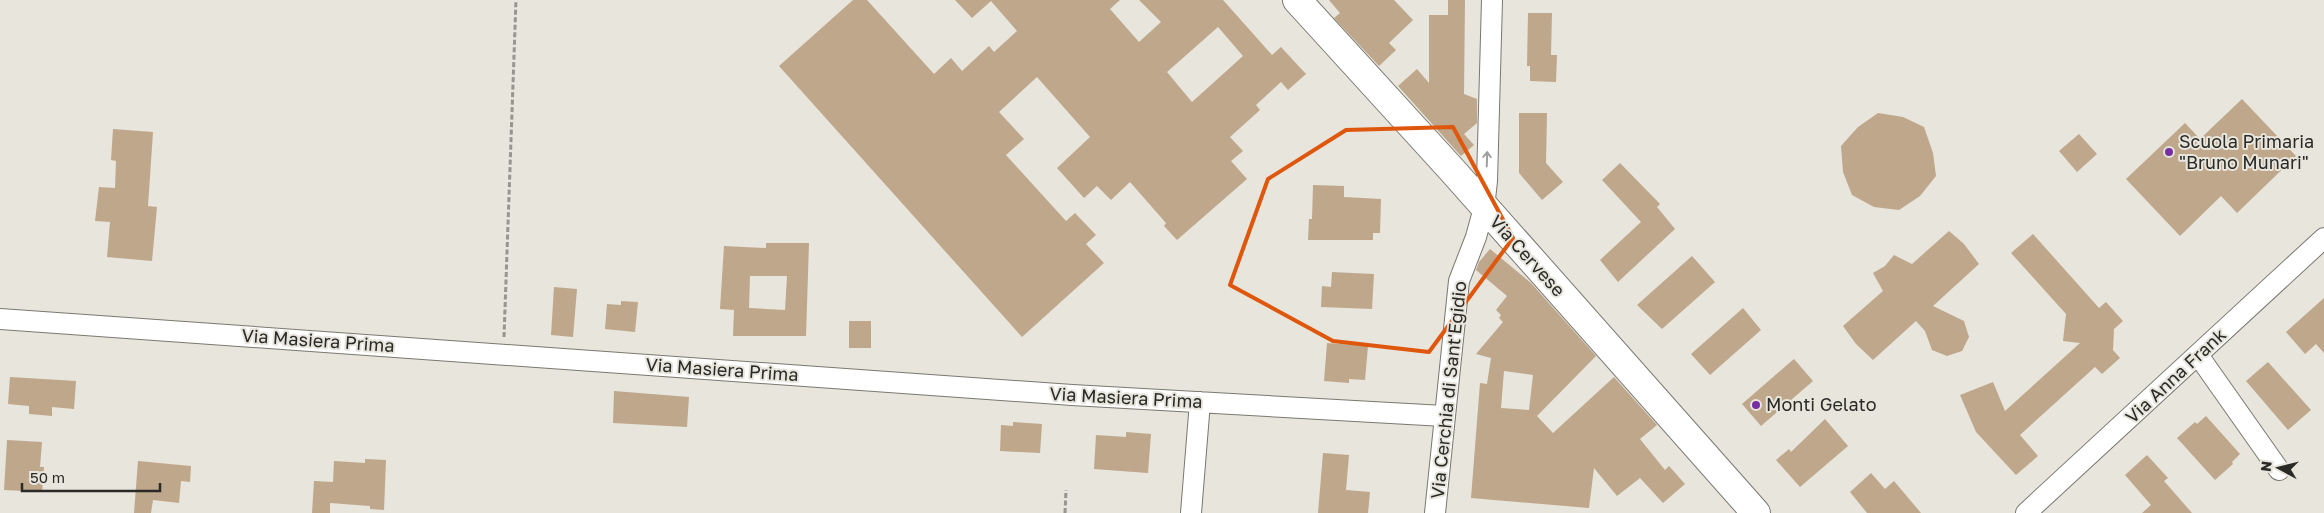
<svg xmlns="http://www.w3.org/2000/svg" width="2324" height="513" font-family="'Golos Text',sans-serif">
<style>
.building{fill:#bfa78b;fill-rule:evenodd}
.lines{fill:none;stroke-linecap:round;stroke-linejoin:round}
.minor-casing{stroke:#7a7870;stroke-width:22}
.secondary-casing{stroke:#7a7870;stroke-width:30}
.path{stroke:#96958e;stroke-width:3;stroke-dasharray:5 2.5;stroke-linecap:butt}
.minor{stroke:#fff;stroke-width:20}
.secondary{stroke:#fff;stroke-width:28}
.oneway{stroke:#9f9f9d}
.marked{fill:none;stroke:#de570d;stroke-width:4;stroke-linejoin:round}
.poi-dot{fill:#752fa2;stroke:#e7e5dc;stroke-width:2}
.labels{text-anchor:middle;stroke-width:4;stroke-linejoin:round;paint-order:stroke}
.poi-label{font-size:18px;fill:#2a2a26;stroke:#e7e5dc;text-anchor:start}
.street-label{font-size:18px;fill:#2a2a26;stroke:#e7e5dc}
</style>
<rect width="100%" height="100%" fill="#e7e5dc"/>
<path class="building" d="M853,0H867L934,74L951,58L962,71L989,46L994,52L1017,31L991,1L972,18L955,0H1120L1110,9L1139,42L1161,22L1139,0H1223L1272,55L1281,47L1306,74L1288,90L1281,82L1256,105L1260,110L1230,137L1243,151L1231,161L1247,179L1177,240L1164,226L1166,223L1130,182L1111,200L1097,186L1084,198L1057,168L1090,137L1037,77L999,112L1024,139L1006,155L1066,221L1075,213L1096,235L1086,244L1104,263L1022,337L779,66ZM1218,27L1243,56L1192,102L1167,72Z
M1329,0H1394L1413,20L1389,43L1396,50L1379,66L1334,18L1340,13Z
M1448,0H1465L1464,94L1477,99V123L1464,134L1474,145L1461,156L1398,86L1417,69L1429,83V15H1448Z
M1528,13H1552L1551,55H1557L1556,82L1530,81V66H1527Z
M2242,99L2296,156L2237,213L2221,196L2180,236L2126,179L2185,123L2200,139Z
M1519,113H1547L1546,163L1563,182L1542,200L1519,173Z
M1878,113L1903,117L1924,127L1933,153L1936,176L1920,196L1899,210L1874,207L1852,195L1843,172L1841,146L1858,127Z
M113,129L153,132L148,206L157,207L152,261L107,257L110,222L95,221L99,187L115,188L116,161L111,160Z
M2079,134L2097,154L2077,172L2059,151Z
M1620,163L1660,204L1657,207L1675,229L1618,282L1600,260L1641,222L1602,180Z
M1313,185L1344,186V197L1381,199L1380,233H1373V240H1308L1309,219H1312Z
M1949,231L1964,244L1979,264L1933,306L1964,321L1969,337L1962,351L1947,356L1932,350L1925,331L1916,321L1873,360L1856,344L1843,326L1883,291L1873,273L1885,266L1894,255L1912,264Z
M2033,234L2099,308L2106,302L2123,321L2114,329L2113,350L2120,358L2102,374L2095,367L2020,435L2038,456L2016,475L1976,432L1960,395L1993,382L2005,411L2080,343L2063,341L2066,314L2011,253Z
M766,243H809L806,336H733L734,310L720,309L724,246L766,248ZM750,276H787L785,310L749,308Z
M1490,249L1531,283L1596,356L1537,416L1553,433L1614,377L1657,425L1640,439L1665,470L1669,466L1685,484L1663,503L1640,478L1617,496L1594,468L1589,508L1471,498L1480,383L1487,384L1491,358L1476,354L1503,322L1499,318L1501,315L1496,310L1507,296L1476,270L1479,262ZM1504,371L1533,375L1529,410L1501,408Z
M1692,256L1715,282L1662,329L1637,305Z
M1332,272L1374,274L1372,309L1321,307L1322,286L1331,287Z
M554,287L577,289L573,337L551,335Z
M2324,298V353L2316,344L2305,354L2286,332Z
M621,301L638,302L635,332L605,329L607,304L621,305Z
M1743,308L1761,330L1710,375L1691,354Z
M849,321H871V348H849Z
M1327,343L1368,346L1365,380L1349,379V383L1324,381Z
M1794,359L1813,381L1761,426L1742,404Z
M2268,362L2311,410L2288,430L2246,381Z
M10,377L76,381L74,409L52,407V416L29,414V406L8,404Z
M614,391L689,397L687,427L613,423Z
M2206,416L2240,454L2232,462L2233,464L2215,480L2177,438L2195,422L2197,424Z
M1825,419L1848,446L1800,487L1776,460L1789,449L1791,452Z
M1013,422L1042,424L1040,453L1000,451L1001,425L1013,426Z
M1126,432L1151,434L1148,473L1094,469L1096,435L1126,437Z
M7,440L42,442L40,467H44L42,492L4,490Z
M1323,453L1349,455L1346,490L1370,492L1368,513H1318Z
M2147,455L2168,478L2164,481L2192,513H2142L2151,505L2125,475Z
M365,459L386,460L384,510L370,509V506L330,503V513H312L314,481L333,482L334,461L365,463Z
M138,461L191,466L190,482L181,481L179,503L153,500L151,513H134Z
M1871,473L1885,489L1894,481L1921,513H1867L1850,492Z"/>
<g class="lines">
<g class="minor-casing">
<path id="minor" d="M0,319L1072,395L1444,416
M2198,355L2279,470
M1191,513L1200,402
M1435,513L1459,281L1476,237L1484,208L1487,181L1492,0
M2026,513L2324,238"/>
</g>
<g class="secondary-casing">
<path id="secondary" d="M1297,0L1452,170L1756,513"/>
</g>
<path class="path" d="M504,337L516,0
M1065,513L1066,490"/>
<use href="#minor" class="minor"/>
<use href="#secondary" class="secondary"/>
</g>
<defs><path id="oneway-shaft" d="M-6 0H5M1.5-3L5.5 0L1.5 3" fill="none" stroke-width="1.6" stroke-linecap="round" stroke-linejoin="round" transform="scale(1.25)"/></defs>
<use class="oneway" href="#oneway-shaft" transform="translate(1487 159) rotate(-88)"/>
<path class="marked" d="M1453,127L1513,238L1429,352L1333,341L1230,285L1268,179L1346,130Z"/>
<g class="poi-dot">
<circle cx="2169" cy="152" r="5"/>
<circle cx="1756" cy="405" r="5"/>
</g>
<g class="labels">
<g class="poi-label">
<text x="2179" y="148">Scuola Primaria<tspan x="2179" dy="21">"Bruno Munari"</tspan></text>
<text x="1766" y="411">Monti Gelato</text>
</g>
<g class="street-label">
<text transform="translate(1527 256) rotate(48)" y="6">Via Cervese</text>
<text transform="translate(318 341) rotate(4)" y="6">Via Masiera Prima</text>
<text transform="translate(722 370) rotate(4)" y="6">Via Masiera Prima</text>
<text transform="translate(2176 376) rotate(-43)" y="6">Via Anna Frank</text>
<text transform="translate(1449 390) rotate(-84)" y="6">Via Cerchia di Sant'Egidio</text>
<text transform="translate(1126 398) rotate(3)" y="6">Via Masiera Prima</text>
</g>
</g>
<g transform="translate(2279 468) rotate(277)" stroke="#e7e5dc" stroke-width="4" paint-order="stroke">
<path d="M0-4L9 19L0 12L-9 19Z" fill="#2a2a26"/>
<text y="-8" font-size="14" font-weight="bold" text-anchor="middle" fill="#2a2a26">N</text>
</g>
<path d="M22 483v8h138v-8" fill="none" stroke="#2a2a26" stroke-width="2.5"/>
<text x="30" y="483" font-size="15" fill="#2a2a26" stroke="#e7e5dc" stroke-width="4" paint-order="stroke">50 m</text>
</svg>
